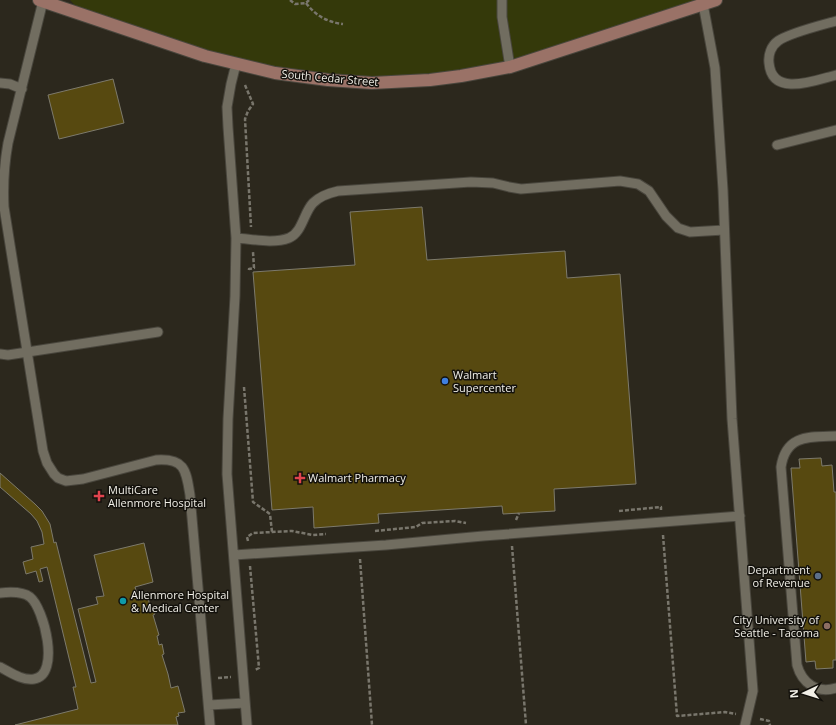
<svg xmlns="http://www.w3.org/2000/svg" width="836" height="725" font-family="'Open Sans',sans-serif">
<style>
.green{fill:#34390a}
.building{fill:#574910;stroke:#7d7a6c}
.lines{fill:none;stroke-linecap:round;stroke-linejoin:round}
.service-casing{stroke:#49463d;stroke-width:11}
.secondary-casing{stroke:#49463d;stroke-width:14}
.path{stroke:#79766c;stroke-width:2.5;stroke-dasharray:4 2;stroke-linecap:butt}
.service{stroke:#716d60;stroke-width:9}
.secondary{stroke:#9a7267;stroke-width:12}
.shop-dot{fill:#3f7fe0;stroke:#13110c;stroke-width:1.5}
.health-dot{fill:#e0444e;stroke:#13110c;stroke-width:1.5}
.service-dot{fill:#5c6f8a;stroke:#13110c;stroke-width:1.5}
.culture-dot{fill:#0f9aa8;stroke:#13110c;stroke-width:1.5}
.education-dot{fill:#8d6e63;stroke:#13110c;stroke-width:1.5}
.labels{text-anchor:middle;stroke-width:3;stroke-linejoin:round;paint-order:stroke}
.street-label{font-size:11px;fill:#f1efe7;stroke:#13110c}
.poi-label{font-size:11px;fill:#f1efe7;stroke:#13110c;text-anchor:start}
</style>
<rect width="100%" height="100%" fill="#2c281d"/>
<path class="green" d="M70,0H716L510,67L430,80L275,73L84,15Z"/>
<path class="building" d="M113,79L124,123L59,139L48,95Z
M422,207L427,260L565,251L567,278L620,274L636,484L554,489L555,511L503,514L502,506L378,514L379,523L314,528L313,507L272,510L253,272L355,265L350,212Z
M821,458L822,466L832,465L834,492H836V660H833V668L816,669L815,661L806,662L791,468H800L799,459Z
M0,473L35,504L42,511L50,524L54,543L56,542L91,683L96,682L78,609L98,604L96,597L104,596L94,555L144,543L153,582L135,587L137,594L147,592L150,607L153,606L155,614L153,615L159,635L157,636L159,645L162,644L164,654L162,655L168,674L171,688L178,686L185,712L178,713L179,716L176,717L178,725H15L78,709L73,687H76L47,567L40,569L43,581L39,582L36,571L26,574L23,562L33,559L31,547L44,544L42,532L37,521L31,514L0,487Z"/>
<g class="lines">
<g class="service-casing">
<path id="service" d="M502,0V17L510,67
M43,1L8,143C4,165 3,186 4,207L43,451L47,463L54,474L58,478L66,481L83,479L156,460C185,458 186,470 190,495L210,725
M703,4L715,68L723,190L732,419L753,691L745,725
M836,21C822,25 789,33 778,41C771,46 768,55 769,63C772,98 816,80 836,75
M236,64L231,84L227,107L228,127L236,238L235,296L228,419L227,474L247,725
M0,83L10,84L22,89
M777,145L836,130
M236,238C252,239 273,244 289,238C302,233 304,212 313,203C320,196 329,193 338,191L471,182L493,183L509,187L521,189L620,181L638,184L649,191L666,216L678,228L690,232L724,230
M0,354L8,355L158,332
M836,436C810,437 786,434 781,467L797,665C802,683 817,694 836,688
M234,555L386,545L483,536L740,516
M0,593C9,592 22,591 30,597C44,608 61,675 34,679C22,681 10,672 0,667
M209,705L245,703"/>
</g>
<g class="secondary-casing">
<path id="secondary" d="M39,0L205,56L275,73L328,80L372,83L430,80L461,76L510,67L716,0"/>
</g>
<path class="path" d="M290,0L295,4L306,3L309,0
M306,3C316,16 327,22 343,24
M245,85L253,104L248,111L245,119L251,227
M249,270V269L254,268L253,252
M244,387L253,502L270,514L272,532
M619,511L661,507V510
M516,520L519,513
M375,531L416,527L422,523L455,521L466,523
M663,535L677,716L725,712L736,714
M248,541L247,537L253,533L292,531L313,535L326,534
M512,546L526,725
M360,559L372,725
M250,566L259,668L255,670
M218,678L231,677
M760,719L769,721L770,725"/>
<use href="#service" class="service"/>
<use href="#secondary" class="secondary"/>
</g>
<circle class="shop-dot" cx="445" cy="381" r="4"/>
<g class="health-dot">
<path d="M298 472h4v4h4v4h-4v4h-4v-4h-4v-4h4z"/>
<path d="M97 490h4v4h4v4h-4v4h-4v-4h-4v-4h4z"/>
</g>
<circle class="service-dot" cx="818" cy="576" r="4"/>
<circle class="culture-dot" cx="123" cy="601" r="4"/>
<circle class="education-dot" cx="827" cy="626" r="4"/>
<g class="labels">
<g class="street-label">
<text transform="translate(330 78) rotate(5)" y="4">South Cedar Street</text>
</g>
<g class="poi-label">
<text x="453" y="379">Walmart<tspan x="453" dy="13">Supercenter</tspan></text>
<text x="308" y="482">Walmart Pharmacy</text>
<text x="108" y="494">MultiCare<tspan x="108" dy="13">Allenmore Hospital</tspan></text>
<text x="810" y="574" text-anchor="end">Department<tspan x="810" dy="13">of Revenue</tspan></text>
<text x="131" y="599">Allenmore Hospital<tspan x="131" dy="13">&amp; Medical Center</tspan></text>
<text x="819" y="624" text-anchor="end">City University of<tspan x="819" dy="13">Seattle - Tacoma</tspan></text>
</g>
</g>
<g transform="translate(804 693) rotate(266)" stroke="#13110c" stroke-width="3" paint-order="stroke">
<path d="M0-3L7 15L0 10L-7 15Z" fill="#f1efe7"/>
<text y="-6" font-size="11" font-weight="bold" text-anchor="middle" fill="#f1efe7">N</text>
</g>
</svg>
